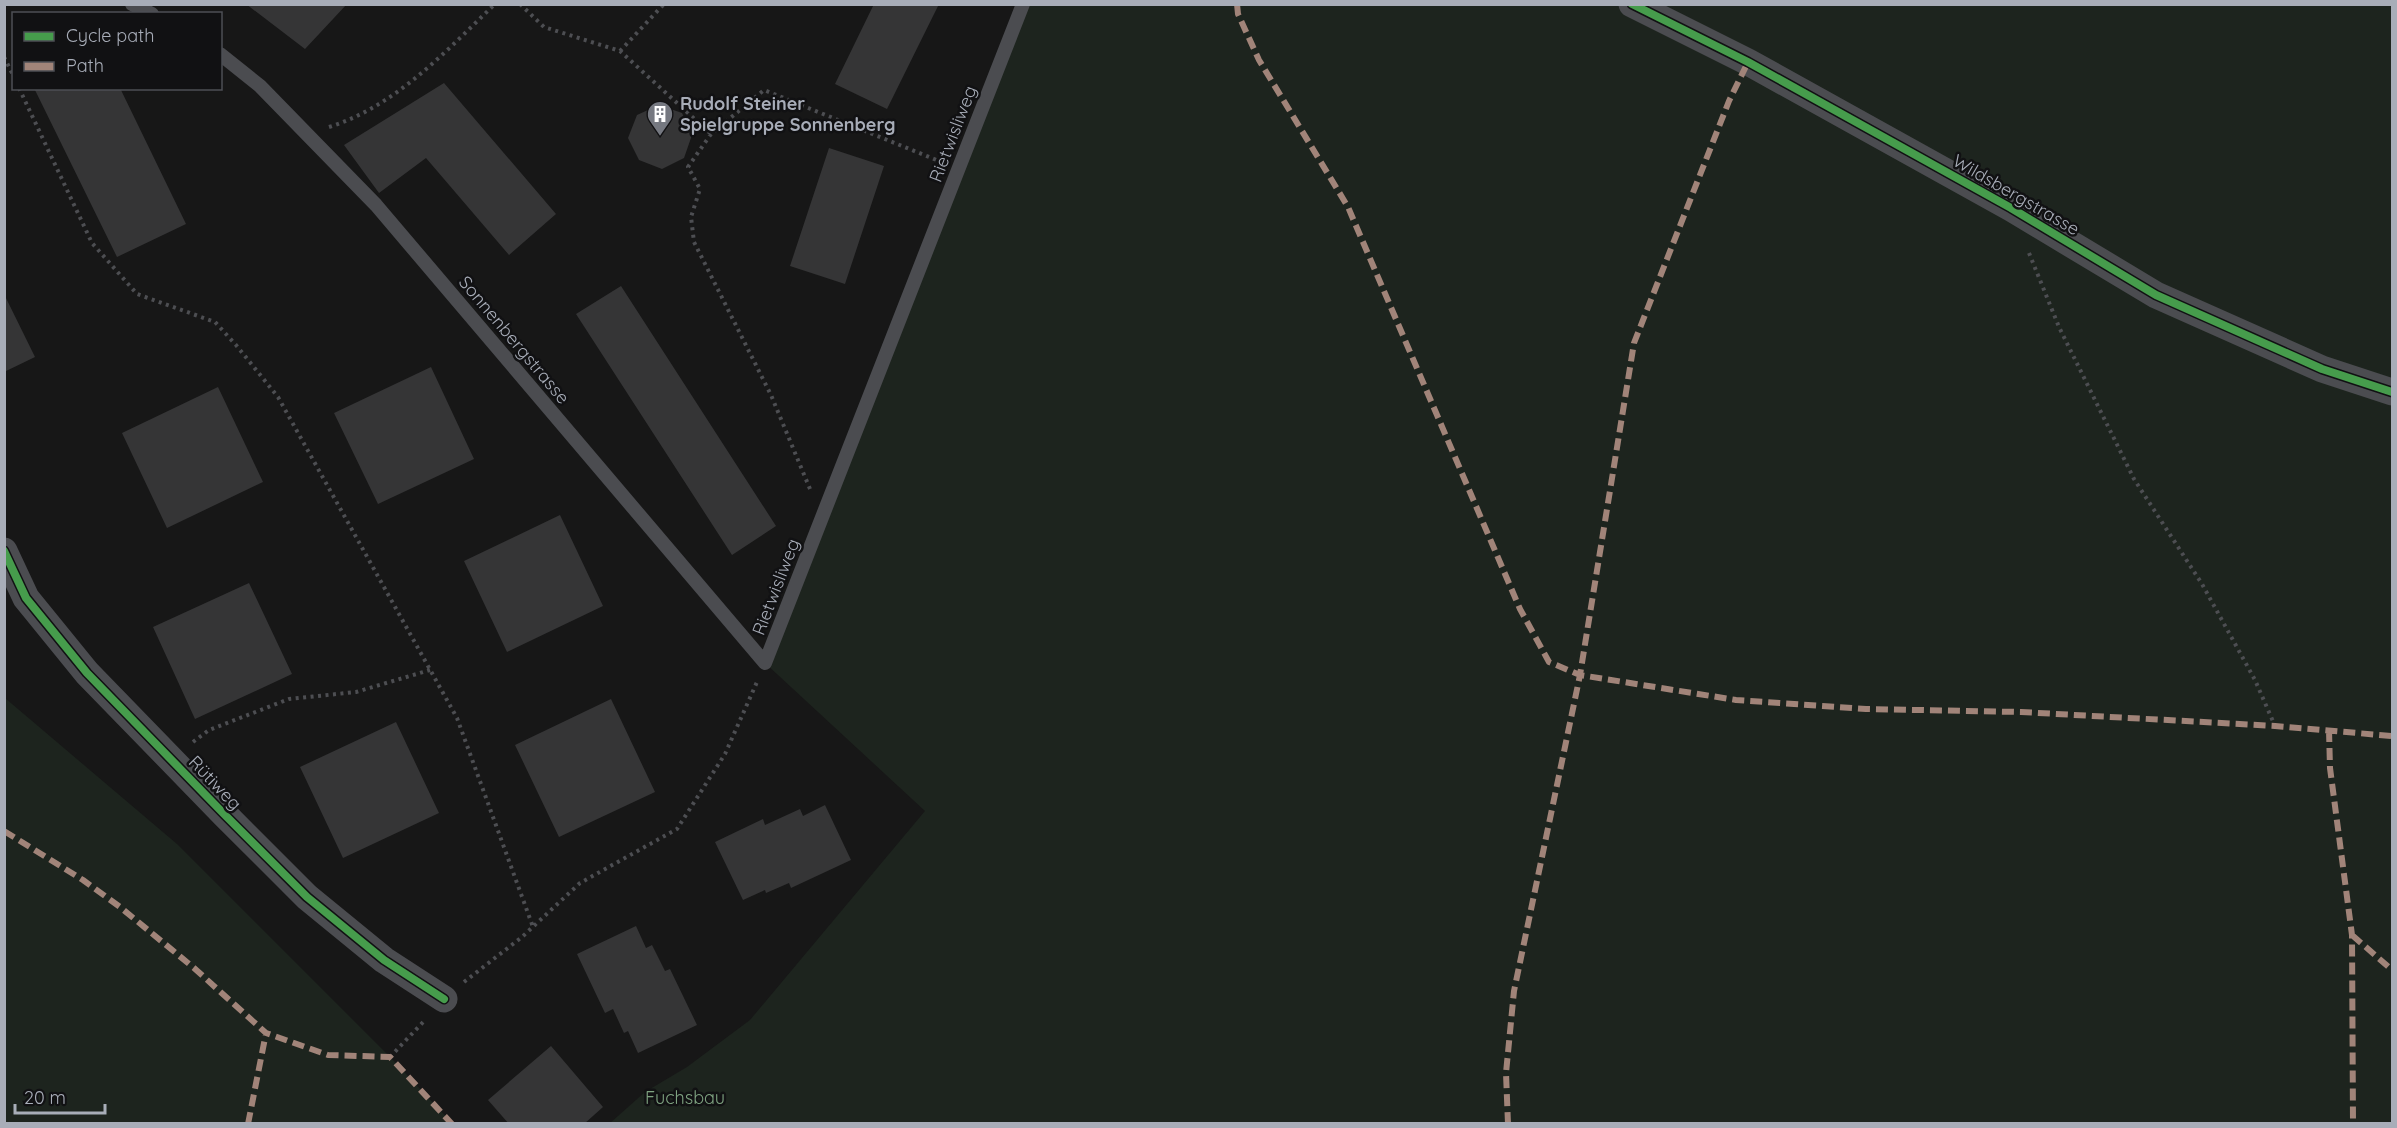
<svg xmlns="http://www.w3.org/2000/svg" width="2397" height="1128" font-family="Quicksand,sans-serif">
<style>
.green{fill:#1d241e}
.building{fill:#353536}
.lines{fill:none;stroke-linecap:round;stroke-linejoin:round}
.path{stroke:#4d4e52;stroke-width:4;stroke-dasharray:3 4.5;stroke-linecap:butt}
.service{stroke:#4b4c50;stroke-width:14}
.minor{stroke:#4b4c50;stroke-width:27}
.quiet{stroke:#a18479;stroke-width:6;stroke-dasharray:12 6;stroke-linecap:butt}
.cycleway-casing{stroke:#111113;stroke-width:11}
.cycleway{stroke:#469c4c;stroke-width:8}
.labels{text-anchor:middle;stroke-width:5;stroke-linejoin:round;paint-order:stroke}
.poi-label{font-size:18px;font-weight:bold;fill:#a8adb8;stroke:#111113;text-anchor:start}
.street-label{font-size:18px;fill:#a8adb8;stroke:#111113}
.park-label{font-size:18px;fill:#7fa381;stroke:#111113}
</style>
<rect width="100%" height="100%" fill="#171717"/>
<path class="green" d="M1023,5H2392V1123L609,1124L645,1092L687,1067L750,1020L925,811L765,663Z
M5,698L177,844L390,1057L452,1123H5Z"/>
<path class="building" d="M246,4H347L305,49Z
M874,4H939L887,109L835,84Z
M444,83L556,214L509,255L426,158L379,193L344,145Z
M34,88H120L186,224L117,257Z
M659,105L682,113L692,135L684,158L662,169L639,160L628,138L637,115Z
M829,148L884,166L845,284L790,266Z
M621,286L776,526L732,555L576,314Z
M4,294L35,357L4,372Z
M431,367L474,459L378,504L334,413Z
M218,387L263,482L167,528L122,433Z
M560,515L603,606L507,652L464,561Z
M249,583L292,674L195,719L153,627Z
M611,699L655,792L559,837L515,745Z
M396,722L439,813L343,858L300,767Z
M825,805L851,860L791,888L789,883L766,893L765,890L743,900L715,842L763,819L765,825L800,809L803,816Z
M636,926L646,948L652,945L665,971L670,969L697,1025L638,1053L628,1031L624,1033L613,1009L605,1013L577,954Z
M551,1046L603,1107L584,1124H509L488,1100Z"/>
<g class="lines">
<path class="path" d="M520,4L544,27L620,51L711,134L764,90L939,161
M620,51L664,4
M4,57L14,77
M19,88L92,243L137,294L215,322L236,345L278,397L457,718L533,927
M329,127C396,106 445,52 495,4
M711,134L688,167L700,189L691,217L694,242L771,395L810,489
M2029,253L2059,327L2134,479L2202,584L2255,680L2275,726
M193,742L209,730L289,699L356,692L430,670
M464,982L522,937L580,883L677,829L725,754L757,682
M390,1057L425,1020"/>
<path class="service" d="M132,4L152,14
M220,54L260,86L376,205L765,663L1023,4"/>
<path class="minor" d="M1632,4L1748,62L2011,208L2156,295L2322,369L2392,392
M4,551L26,598L87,673L225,815L307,897L384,960L444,999"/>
<path class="quiet" d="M1237,4L1238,14L1259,60L1348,207L1520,609L1549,662L1580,675L1736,700L1866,709L2021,712L2275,726L2392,736
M2329,730L2330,768L2352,935L2353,1124
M4,831L83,880L120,907L194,968L266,1033L328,1055L390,1057L452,1124
M2352,935L2392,970
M248,1124L266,1033
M1508,1124L1506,1073L1514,991L1580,675L1634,343L1729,101L1748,62"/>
<g class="cycleway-casing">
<path id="cycleway" d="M1632,4L1748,62L2011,208L2156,295L2322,369L2392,392
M4,551L26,598L87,673L225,815L307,897L384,960L444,999"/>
</g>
<use href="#cycleway" class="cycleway"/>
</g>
<defs>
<g id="building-pin" transform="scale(1.35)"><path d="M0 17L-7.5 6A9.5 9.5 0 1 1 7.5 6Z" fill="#757880" stroke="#111113"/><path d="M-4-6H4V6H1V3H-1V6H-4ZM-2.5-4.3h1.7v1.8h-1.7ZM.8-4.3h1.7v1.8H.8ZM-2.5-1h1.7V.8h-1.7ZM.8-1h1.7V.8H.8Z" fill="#fff"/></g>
</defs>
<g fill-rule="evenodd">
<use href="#building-pin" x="660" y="114"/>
</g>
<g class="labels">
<g class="poi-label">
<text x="680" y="110">Rudolf Steiner<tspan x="680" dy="21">Spielgruppe Sonnenberg</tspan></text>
</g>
<g class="street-label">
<text transform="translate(953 134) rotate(-69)" y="6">Rietwisliweg</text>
<text transform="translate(2016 195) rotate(30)" y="6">Wildsbergstrasse</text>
<text transform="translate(514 340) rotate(50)" y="6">Sonnenbergstrasse</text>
<text transform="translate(776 587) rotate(-69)" y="6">Rietwisliweg</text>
<text transform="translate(215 783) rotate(46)" y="6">Rütiweg</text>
</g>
<g class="park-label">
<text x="685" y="1104">Fuchsbau</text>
</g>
</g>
<rect width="2397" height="1128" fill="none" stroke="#a8adb8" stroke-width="12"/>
<rect x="12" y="12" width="210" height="78" fill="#111113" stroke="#4d4f55" stroke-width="1.5"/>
<rect x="24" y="32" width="30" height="9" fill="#469c4c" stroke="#4d4f55" stroke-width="1.5"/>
<text x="66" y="42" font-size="18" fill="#a8adb8">Cycle path</text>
<rect x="24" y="62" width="30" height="9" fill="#a18479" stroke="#4d4f55" stroke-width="1.5"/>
<text x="66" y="72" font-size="18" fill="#a8adb8">Path</text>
<path d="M15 1104v9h90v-9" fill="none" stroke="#a8adb8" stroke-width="3"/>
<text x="24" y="1104" font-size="18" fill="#a8adb8" stroke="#111113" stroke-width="4.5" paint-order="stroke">20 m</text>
</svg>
